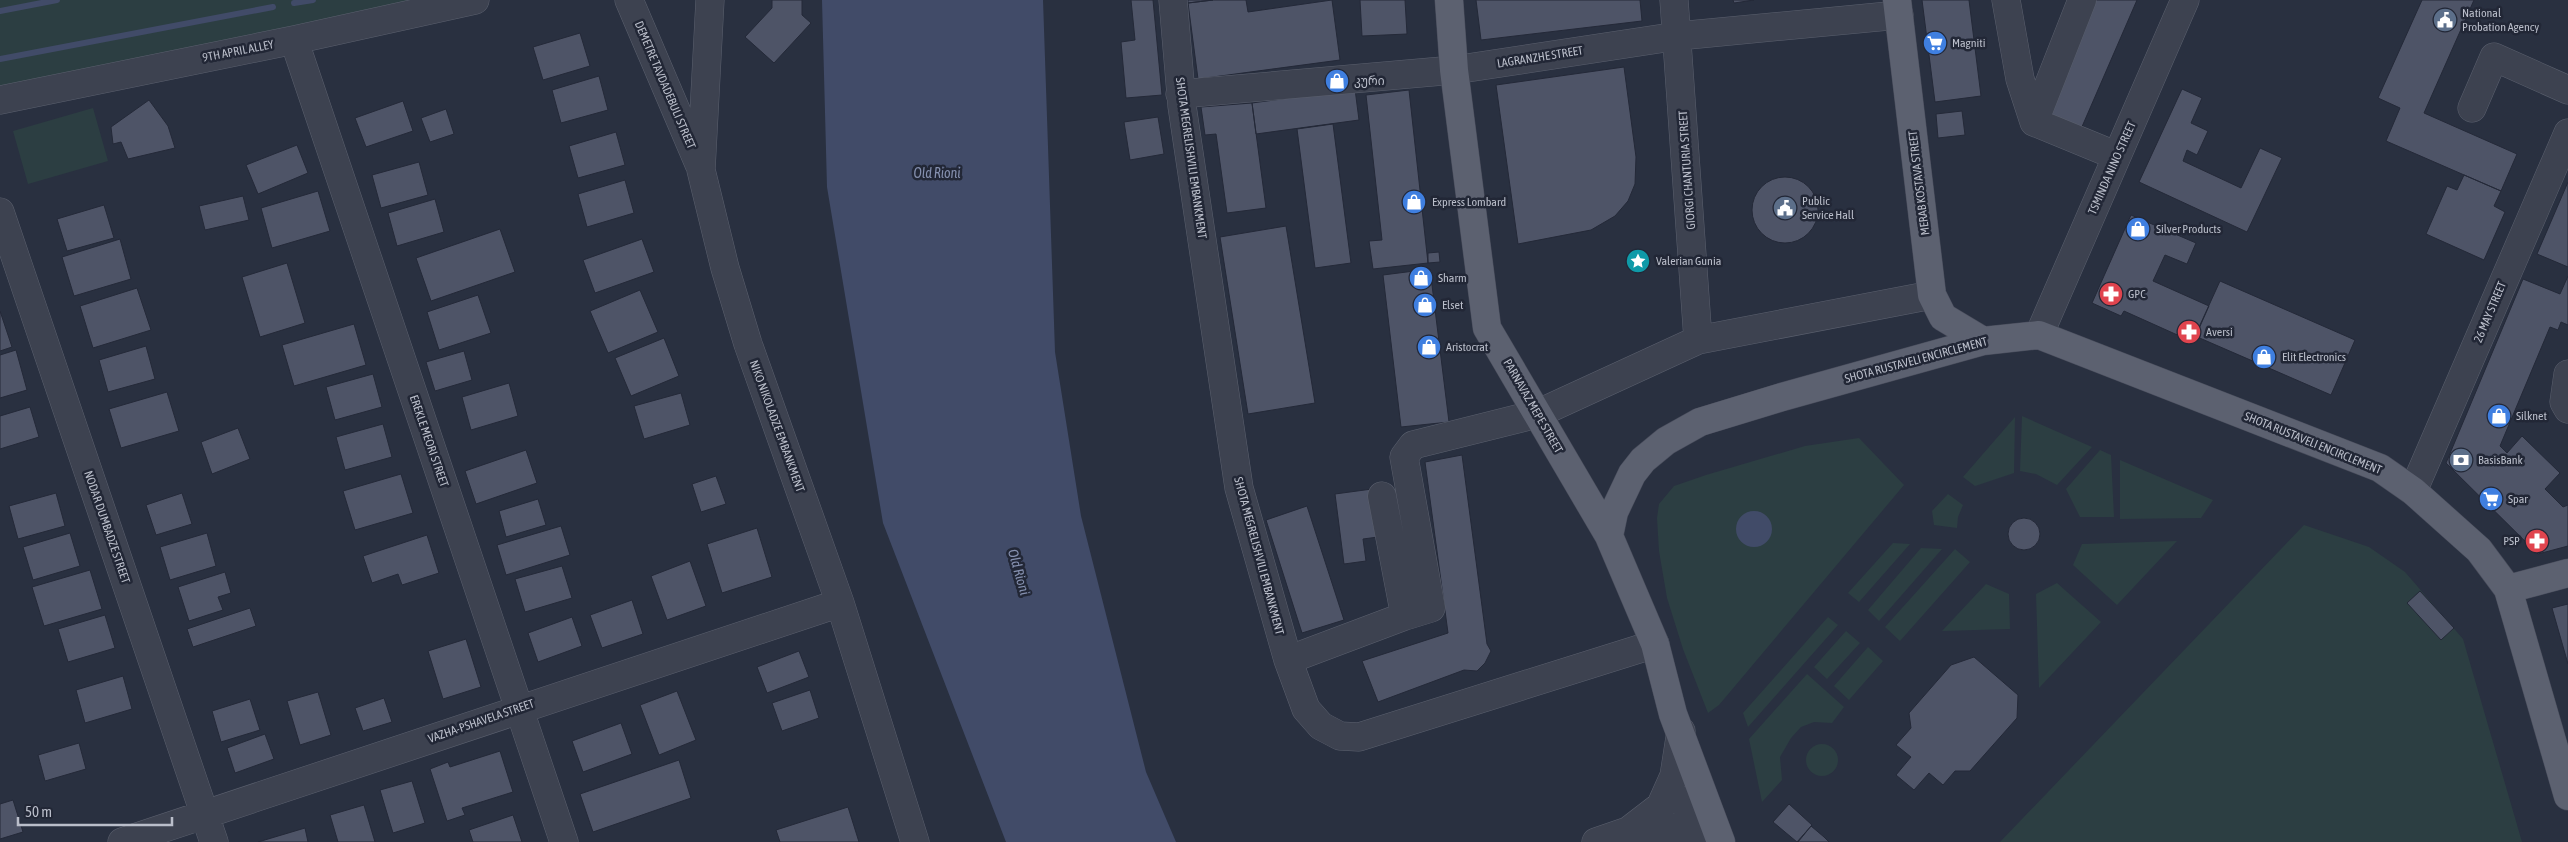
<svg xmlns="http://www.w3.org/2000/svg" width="2568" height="842" font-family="'Asap Condensed','Noto Sans Georgian',sans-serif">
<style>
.green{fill:#2c3e42}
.water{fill:#414b68}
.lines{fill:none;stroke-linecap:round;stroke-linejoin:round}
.stream{stroke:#414b68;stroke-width:6}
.building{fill:#4e5467;stroke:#242938}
.minor-casing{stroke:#5b606e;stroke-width:29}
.major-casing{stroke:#474b5a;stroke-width:29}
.minor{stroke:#3d4250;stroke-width:28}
.major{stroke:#5c6170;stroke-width:28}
.labels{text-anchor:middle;stroke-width:5;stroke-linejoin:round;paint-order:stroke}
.poi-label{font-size:12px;fill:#babeca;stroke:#222736;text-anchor:start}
.street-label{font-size:12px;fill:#babeca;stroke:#222736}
.water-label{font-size:14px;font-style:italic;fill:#8590af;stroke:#222736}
</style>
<rect width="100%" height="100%" fill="#293040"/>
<path class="green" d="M0,0H455L0,95Z
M93,108L108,161L28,184L13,131Z
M2022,416L2092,447L2057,485L2036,474L2020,471Z
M2015,417L2014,473L1975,486L1963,477Z
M1859,438L1904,485L1719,705L1708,713L1683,649L1667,598L1659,551L1657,518L1659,504L1674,486L1706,475L1805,446Z
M2100,450L2111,455L2114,517H2080L2066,489Z
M2120,460L2213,500L2201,518L2120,519Z
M1948,494L1963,505L1958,517L1957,528L1934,525L1932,511Z
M2304,525L2369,547L2405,572L2463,639L2522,842H2000Z
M2177,541L2117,605L2073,565L2082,544Z
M1893,543L1910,544L1859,602L1848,593Z
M1921,548L1942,549L1879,621L1868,610Z
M1955,549L1970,562L1900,641L1885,627Z
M2057,583L2101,622L2039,688L2036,594Z
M1986,584L2009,594L2010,629L1942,631Z
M1828,617L1838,625L1748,727L1743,713Z
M1846,631L1860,643L1827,679L1814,667Z
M1868,647L1883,661L1849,700L1834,686Z
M1807,674L1844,707L1832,723L1814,722L1801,727L1791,738L1780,757L1782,780L1762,802L1749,739Z
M1806 760a16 16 0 1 1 32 0a16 16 0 1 1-32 0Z"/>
<path class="water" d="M822,0H1043L1055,352L1081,516L1146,772L1176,842H1006L883,523L827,187Z
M1736 529a18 18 0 1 1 36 0a18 18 0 1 1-36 0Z"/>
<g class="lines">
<path class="stream" d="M294,3L313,0
M0,11L57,0
M0,59L273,7"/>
</g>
<path class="building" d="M772,0H802V15L811,23L774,63L745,37L772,8Z
M1131,0H1153L1162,95L1126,98L1121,42L1135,40Z
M1188,0H1213L1188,3Z
M1213,0H1246L1248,12L1332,0L1340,60L1198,79L1188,3Z
M1360,0H1405L1407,34L1362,36Z
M1476,0H1640L1642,21L1481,40Z
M1733,0H1754L1734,3Z
M1922,0H1969L1981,96L1935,102Z
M2090,0H2137L2081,129L2042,112Z
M2422,0H2474L2424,113L2517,154L2501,191L2386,141L2400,108L2378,98Z
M580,33L590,66L543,80L533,47Z
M1624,67L1636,157L1635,184L1628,201L1615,216L1591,230L1518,244L1496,85Z
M599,76L608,110L561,123L552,90Z
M1355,89L1359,120L1256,134L1252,103Z
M2182,89L2202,98L2191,123L2208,131L2197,155L2187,150L2183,161L2241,188L2260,148L2282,158L2247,232L2139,182Z
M1409,90L1428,263L1373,269L1369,241L1382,240L1366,95Z
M149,100L168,126L175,148L128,159L121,142L113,144L111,127Z
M403,101L413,131L366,147L355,118Z
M1252,103L1266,208L1227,213L1216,134L1205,135L1201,107Z
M446,109L454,134L430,142L421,118Z
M1962,111L1965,135L1938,138L1936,114Z
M1158,117L1164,154L1130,160L1124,122Z
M1333,124L1351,263L1315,268L1297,129Z
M616,132L625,165L578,178L569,146Z
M297,145L308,173L258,194L246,165Z
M419,162L428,195L381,208L372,175Z
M2464,175L2501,191L2494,206L2505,212L2484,260L2426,234L2447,186L2457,190Z
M1752 210a33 33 0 1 1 66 0a33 33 0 1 1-66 0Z
M625,180L634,213L587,227L578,194Z
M2568,182V267L2537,254Z
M318,191L330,231L272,248L261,208Z
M243,196L249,220L205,230L199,206Z
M435,199L444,232L397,246L388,213Z
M104,205L114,238L67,251L57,219Z
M2131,215L2196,243L2187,264L2165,255L2153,281L2209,306L2193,342L2124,311L2121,316L2092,303Z
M1286,226L1315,403L1248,414L1220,237Z
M500,229L515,272L431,301L416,258Z
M120,239L131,279L74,296L62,257Z
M642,239L654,272L595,293L583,260Z
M1439,252L1440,262L1428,263V253Z
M287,263L305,323L260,337L242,277Z
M1430,269L1449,422L1401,427L1383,275Z
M2568,276V325L2561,322L2558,330L2550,327L2500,446L2507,453L2522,436L2560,473L2545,489L2563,507L2568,505V546L2538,554L2446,463L2523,279L2560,294Z
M2220,281L2355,340L2331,395L2195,336Z
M137,288L151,330L93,348L80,306Z
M640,290L658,332L608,353L590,311Z
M478,295L491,333L439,350L427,312Z
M0,311L12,347L0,351Z
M354,324L366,365L294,386L282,345Z
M664,338L679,376L631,396L615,358Z
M146,346L155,379L108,392L99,360Z
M16,350L27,390L0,398V355Z
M464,351L472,380L435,391L426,362Z
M373,374L382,407L335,420L326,387Z
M509,383L518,416L471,430L462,397Z
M167,392L179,431L121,448L109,409Z
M681,393L690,425L644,439L634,406Z
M30,407L39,437L0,449V416Z
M383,424L392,457L345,470L336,437Z
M238,428L250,459L212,474L201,442Z
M526,450L537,483L476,504L465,471Z
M1462,455L1487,644L1491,651L1485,663L1477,671L1464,670L1378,702L1362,661L1448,633L1425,462Z
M401,474L413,513L355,530L343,491Z
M716,476L726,504L701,512L692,484Z
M1372,489L1378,537L1363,539L1366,561L1344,564L1335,494Z
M56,493L65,526L18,539L9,506Z
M182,493L192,524L156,535L146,505Z
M538,499L546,525L506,537L499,511Z
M1307,506L1344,620L1302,633L1266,520Z
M2008 534a16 16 0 1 1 32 0a16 16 0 1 1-32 0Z
M561,526L570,555L506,575L497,545Z
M757,528L772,577L722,593L707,544Z
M70,533L80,566L33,580L23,547Z
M207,533L216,566L170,580L160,547Z
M427,535L439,573L402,585L398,574L372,583L363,556Z
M690,561L706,606L667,620L651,576Z
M562,566L572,598L525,612L515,579Z
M90,570L102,609L44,626L32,587Z
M225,572L231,593L218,597L223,610L189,621L178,587Z
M2420,591L2454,628L2441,640L2407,603Z
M632,600L643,634L602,648L590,615Z
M2568,604V664L2552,608Z
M250,608L256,626L193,647L187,629Z
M105,615L115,648L68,662L58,629Z
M572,617L582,646L538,662L528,633Z
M466,639L481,687L443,699L428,651Z
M799,651L809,677L767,693L757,667Z
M1974,657L2018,695L2017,718L1970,771H1955L1943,785L1929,773L1914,790L1896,775L1911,757L1896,745L1911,728L1909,713L1951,665Z
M123,676L132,709L85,723L76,690Z
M810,690L819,718L782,731L772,703Z
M677,691L696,740L659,755L640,705Z
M318,692L331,735L300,745L287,701Z
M384,698L392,722L363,731L355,708Z
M250,699L260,730L221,742L212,711Z
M621,723L632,754L583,772L572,741Z
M265,734L274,759L235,773L227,748Z
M79,743L86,769L45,781L38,755Z
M500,751L513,792L462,808L465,815L447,821L430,769L448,762L450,767Z
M679,760L691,798L593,832L580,794Z
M412,781L425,823L393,833L380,790Z
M13,800L23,832L0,839V804Z
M1789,804L1812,825L1797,842L1773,822Z
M364,805L375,842H338L330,815Z
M848,807L859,842H780L776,830Z
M513,815L522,842H473L469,830Z
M1811,826L1824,837L1829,842H1798Z
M305,828L308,842H258Z"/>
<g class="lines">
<g class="minor-casing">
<path id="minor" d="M629,0L699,164
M710,0L701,170L725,268L748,344L840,603L915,842
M1173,0L1182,106L1239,488L1288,660L1306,709L1321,726L1340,736L1359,737L1655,644
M1674,0L1698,340
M2006,0L2020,79L2034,122
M2082,0L2034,122L2117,156
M294,40L564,842
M1180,94L1454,70L1678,36L1899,15
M0,100L294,40L475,0
M2472,108L2494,57L2568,90
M0,212L214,842
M2039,335L2185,0
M2568,374L2564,402L2568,409
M2413,491L2568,133
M1405,616L1431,608L1404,457L1413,445L1537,414L1698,340L1932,295
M1288,660L1405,616L1382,496
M1661,805L1674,776L1681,731
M1673,829L1703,842
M122,842L840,603
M1596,842L1628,831L1683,827C1693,817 1689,801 1674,798L1667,801L1628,831"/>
</g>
<g class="major-casing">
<path id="major" d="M1449,0L1454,70L1487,328L1609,536L1655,644L1673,714L1721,842
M1897,0L1932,295L1943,317L1983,341
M1609,536L1614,512L1632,474L1643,460L1666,441L1700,422L1782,397L1983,341L2039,335L2380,468L2413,491L2479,550L2508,589L2568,796
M2508,589L2568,573"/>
</g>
<use href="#minor" class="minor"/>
<use href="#major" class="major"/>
</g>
<defs>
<g id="civic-disc" transform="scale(1.25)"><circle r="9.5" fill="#5c6f8a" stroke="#222736"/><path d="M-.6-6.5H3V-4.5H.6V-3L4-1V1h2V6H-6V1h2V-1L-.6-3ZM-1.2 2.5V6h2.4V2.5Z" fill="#fff"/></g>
<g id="supermarket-disc" transform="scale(1.25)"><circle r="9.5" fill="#3f7fe0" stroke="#222736"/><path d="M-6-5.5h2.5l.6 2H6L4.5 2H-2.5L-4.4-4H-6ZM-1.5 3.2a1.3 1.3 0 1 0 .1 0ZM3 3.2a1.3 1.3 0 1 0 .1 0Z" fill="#fff"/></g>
<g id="shop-disc" transform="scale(1.25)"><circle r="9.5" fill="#3f7fe0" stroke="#222736"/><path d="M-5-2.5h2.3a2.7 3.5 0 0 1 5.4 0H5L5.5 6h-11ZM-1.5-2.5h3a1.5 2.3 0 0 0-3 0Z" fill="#fff"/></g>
<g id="sight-disc" transform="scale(1.25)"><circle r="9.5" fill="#0f9aa8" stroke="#222736"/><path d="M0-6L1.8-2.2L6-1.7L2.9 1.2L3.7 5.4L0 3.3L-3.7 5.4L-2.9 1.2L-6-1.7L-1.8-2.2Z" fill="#fff"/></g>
<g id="pharmacy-disc" transform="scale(1.25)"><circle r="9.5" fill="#e0444e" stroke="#222736"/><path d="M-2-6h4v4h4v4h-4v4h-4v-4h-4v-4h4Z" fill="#fff"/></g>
<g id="bank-disc" transform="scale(1.25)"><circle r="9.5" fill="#5c6f8a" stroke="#222736"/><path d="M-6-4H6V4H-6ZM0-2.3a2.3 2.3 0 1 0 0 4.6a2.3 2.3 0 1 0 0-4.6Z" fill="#fff"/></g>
</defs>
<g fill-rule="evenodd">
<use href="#civic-disc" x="2445" y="20"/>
<use href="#supermarket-disc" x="1935" y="43"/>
<use href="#shop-disc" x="1337" y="81"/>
<use href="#shop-disc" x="1414" y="202"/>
<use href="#civic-disc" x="1785" y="208"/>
<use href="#shop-disc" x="2138" y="229"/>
<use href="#sight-disc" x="1638" y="261"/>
<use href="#shop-disc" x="1421" y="278"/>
<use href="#pharmacy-disc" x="2111" y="294"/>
<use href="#shop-disc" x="1425" y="305"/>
<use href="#pharmacy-disc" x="2189" y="332"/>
<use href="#shop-disc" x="1429" y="347"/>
<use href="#shop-disc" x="2264" y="357"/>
<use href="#shop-disc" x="2499" y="416"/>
<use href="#bank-disc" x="2461" y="460"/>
<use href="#supermarket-disc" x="2491" y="499"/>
<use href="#pharmacy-disc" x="2537" y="541"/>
</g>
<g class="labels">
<g class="poi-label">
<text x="2462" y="17">National<tspan x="2462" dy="14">Probation Agency</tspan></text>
<text x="1952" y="47">Magniti</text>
<text x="1354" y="85">კური</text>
<text x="1802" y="205">Public<tspan x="1802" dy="14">Service Hall</tspan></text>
<text x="1432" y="206">Express Lombard</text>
<text x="2156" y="233">Silver Products</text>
<text x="1656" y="265">Valerian Gunia</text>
<text x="1438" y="282">Sharm</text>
<text x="2128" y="298">GPC</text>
<text x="1442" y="309">Elset</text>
<text x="2206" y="336">Aversi</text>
<text x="1446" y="351">Aristocrat</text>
<text x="2282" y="361">Elit Electronics</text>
<text x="2516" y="420">Silknet</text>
<text x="2478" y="464">BasisBank</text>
<text x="2508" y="503">Spar</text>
<text x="2520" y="545" text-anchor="end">PSP</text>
</g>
<g class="street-label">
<text transform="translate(238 51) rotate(-11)" y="4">9TH APRIL ALLEY</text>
<text transform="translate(1540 57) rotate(-9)" y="4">LAGRANZHE STREET</text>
<text transform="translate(665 85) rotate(67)" y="4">DEMETRE TAVDADEBULI STREET</text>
<text transform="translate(1191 158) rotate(82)" y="4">SHOTA MEGRELISHVILI EMBANKMENT</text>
<text transform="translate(2112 168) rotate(-66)" y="4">TSMINDA NINO STREET</text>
<text transform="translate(1687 170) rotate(-94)" y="4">GIORGI CHANTURIA STREET</text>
<text transform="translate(1919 183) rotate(-97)" y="4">MERAB KOSTAVA STREET</text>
<text transform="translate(2490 312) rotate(-67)" y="4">26 MAY STREET</text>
<text transform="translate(1916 360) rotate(-15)" y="4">SHOTA RUSTAVELI ENCIRCLEMENT</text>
<text transform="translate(1533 406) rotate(60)" y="4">PARNAVAZ MEPE STREET</text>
<text transform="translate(777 426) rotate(70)" y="4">NIKO NIKOLADZE EMBANKMENT</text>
<text transform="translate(429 441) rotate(71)" y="4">EREKLE MEORI STREET</text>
<text transform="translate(2313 443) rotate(22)" y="4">SHOTA RUSTAVELI ENCIRCLEMENT</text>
<text transform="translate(107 527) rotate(71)" y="4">NODAR DUMBADZE STREET</text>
<text transform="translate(1259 556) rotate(75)" y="4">SHOTA MEGRELISHVILI EMBANKMENT</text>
<text transform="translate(481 721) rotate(-19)" y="4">VAZHA-PSHAVELA STREET</text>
</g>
<g class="water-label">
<text x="937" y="178">Old Rioni</text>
<text transform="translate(1019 572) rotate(74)" y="5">Old Rioni</text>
</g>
</g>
<path d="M18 817v8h154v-8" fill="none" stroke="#babeca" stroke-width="2.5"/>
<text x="25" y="817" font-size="15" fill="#babeca" stroke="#222736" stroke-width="4" paint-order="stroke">50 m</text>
</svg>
